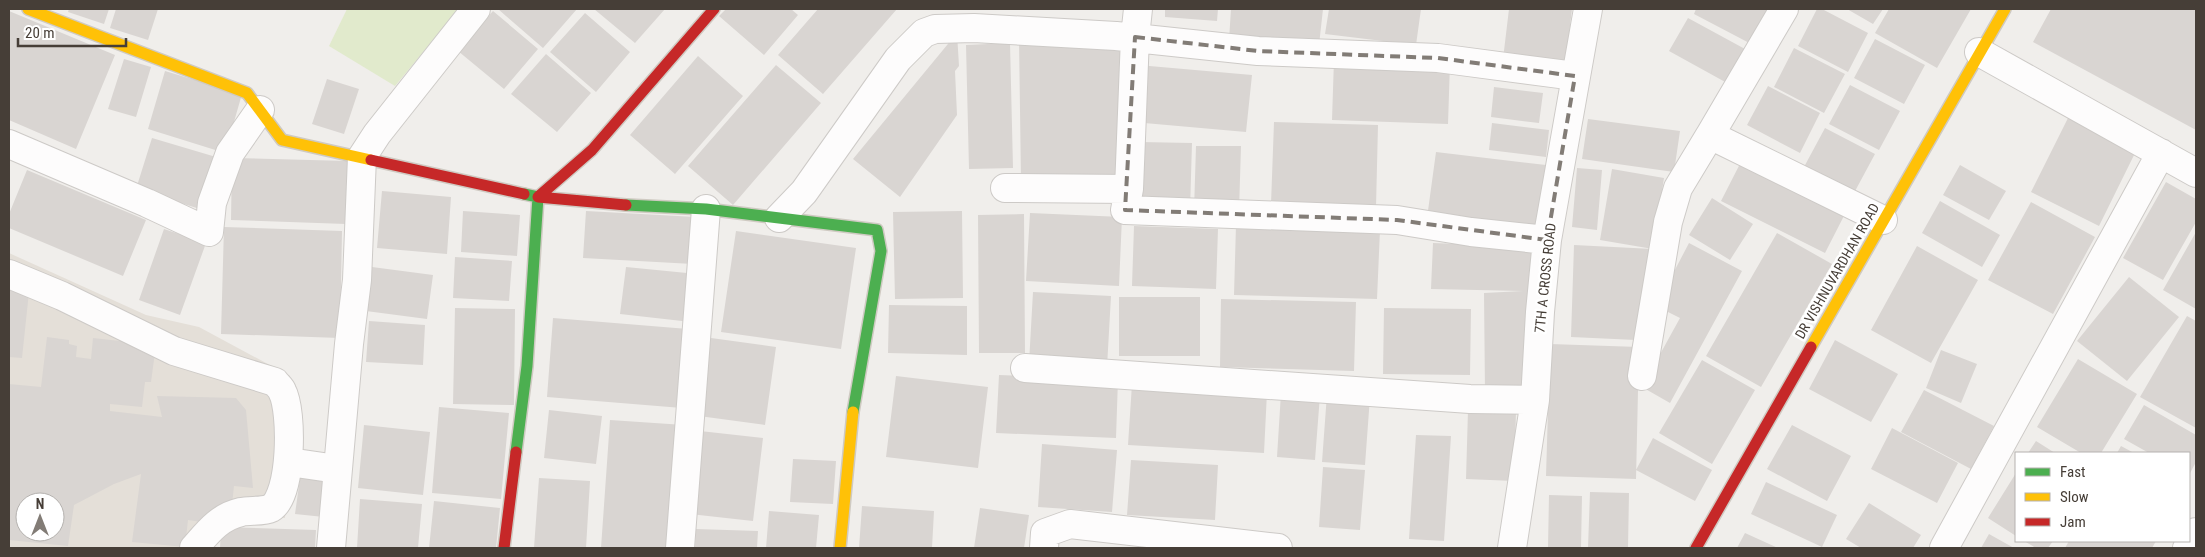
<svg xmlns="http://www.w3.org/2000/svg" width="2205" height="557" font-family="'Roboto Condensed',sans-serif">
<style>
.residential{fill:#e4dfd8;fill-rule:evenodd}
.green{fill:#e1eacc}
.building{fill:#d9d5d2;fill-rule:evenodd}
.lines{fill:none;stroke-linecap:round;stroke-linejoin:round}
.street-casing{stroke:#cdcac7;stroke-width:30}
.fast-casing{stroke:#cfcac2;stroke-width:14}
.slow-casing{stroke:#cfcac2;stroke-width:14}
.jam-casing{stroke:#cfcac2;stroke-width:14}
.street{stroke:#fdfcfc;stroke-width:28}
.fast{stroke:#4caf50;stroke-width:11}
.slow{stroke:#ffc107;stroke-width:11}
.jam{stroke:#c62828;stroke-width:11}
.marked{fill:none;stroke:#827c76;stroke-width:4;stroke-dasharray:10 6;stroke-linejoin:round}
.labels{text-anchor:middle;stroke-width:5;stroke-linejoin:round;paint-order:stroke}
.street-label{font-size:14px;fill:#463e37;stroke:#fff}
</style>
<rect width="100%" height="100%" fill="#f0eeeb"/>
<path class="residential" d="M9,253L146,315L199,327L290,376L285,518L243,517L207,548H9ZM25,502H55V532H25Z"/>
<path class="green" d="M347,9H459L395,86L329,46Z"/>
<path class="building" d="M69,9H109L104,24L68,12Z
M116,9H158L148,40L110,28Z
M498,9H577L543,48Z
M594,9H665L635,43Z
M726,9H791L798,15L764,55L719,16Z
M818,9H897L823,94L778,55Z
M1165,9H1218L1217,21L1165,17Z
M1231,9H1323L1319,45L1229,40Z
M1329,9H1421L1416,45L1325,34Z
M1509,9H1572L1565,67L1503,59Z
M1696,9H1774L1755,46L1694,14Z
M1817,9H1822L1868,33L1848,72L1798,46Z
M1847,9H1883L1873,24Z
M1889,9H1971L1937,68L1875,33Z
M2051,9H2196V130L2033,42Z
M9,11L115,55L76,149L9,120Z
M493,11L538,49L504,89L458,51Z
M585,13L630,52L596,92L550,52Z
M1688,18L1745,49L1727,83L1669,51Z
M957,33L959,66L955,71L957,115L900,197L853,159Z
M1019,39L1122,43L1125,179L1021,181Z
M1875,39L1925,65L1904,104L1854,78Z
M1010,43L1013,168L969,169L966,45Z
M1794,48L1845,74L1824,113L1774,87Z
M546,54L591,93L557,132L511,94Z
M698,56L743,96L675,174L630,135Z
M124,59L151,67L136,117L108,109Z
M1334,59L1450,63L1448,124L1332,120Z
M776,65L821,103L733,205L688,166Z
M1138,65L1252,75L1246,132L1133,122Z
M165,71L242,94L225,153L148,129Z
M327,79L359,89L344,134L312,124Z
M1850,85L1900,111L1879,150L1829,124Z
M1768,86L1820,113L1800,153L1747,125Z
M1494,87L1543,93L1539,123L1491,117Z
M2070,114L2138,147L2099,226L2031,192Z
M1588,119L1680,131L1674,172L1582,159Z
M1274,122L1378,125L1376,207L1271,204Z
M1492,123L1549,130L1546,157L1489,150Z
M1825,128L1875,154L1854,193L1804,167Z
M152,138L216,157L200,209L136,189Z
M1140,142L1192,143L1190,210L1139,209Z
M1196,146H1241L1239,211H1194Z
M1436,152L1546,165L1537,231L1427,218Z
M1744,156L1848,208L1825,253L1721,201Z
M232,158L348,161L346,224L231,220Z
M1960,165L2006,191L1989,220L1943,195Z
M1577,168L1602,170L1597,230L1572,227Z
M1612,169L1664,178L1653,249L1600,240Z
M27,170L146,220L123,276L9,228V214Z
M2166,182L2196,199V222L2163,280L2123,258Z
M382,191L451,197L447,254L377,248Z
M1712,198L1753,224L1730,260L1689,235Z
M1940,201L2000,235L1982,267L1922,233Z
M2031,202L2095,237L2053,314L1988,280Z
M463,211L520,215L517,256L461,252Z
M586,211L696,217L693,264L583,258Z
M962,211L963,298L895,299L893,212Z
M1030,213L1122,217L1119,286L1026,281Z
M1024,214L1025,353H979L978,215Z
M1236,225L1380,230L1377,299L1234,295Z
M1134,226L1218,229L1216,289L1132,286Z
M224,227L342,231L340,338L221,334Z
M164,229L206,243L180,315L139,300Z
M736,231L856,248L841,349L721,332Z
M2196,232V309L2163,290Z
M1777,233L1832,264L1761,387L1706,356Z
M1433,243L1533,247V391L1485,392L1484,293L1523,291L1431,289Z
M1689,243L1742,271L1670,403L1642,387L1680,318L1656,306Z
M1574,245L1653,249L1636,340L1571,337Z
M1917,246L1978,280L1931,363L1871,330Z
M455,257L512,261L509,301L453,298Z
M372,267L433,275L427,319L366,311Z
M626,267L697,274L691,322L620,314Z
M2129,277L2179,317L2127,381L2077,341Z
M9,290L29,292L22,358L9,357Z
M1033,292L1111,296L1107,367L1029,363Z
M1119,297H1200V356H1119Z
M1221,299L1356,302L1354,371L1220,367Z
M889,305L967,306V355L888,353Z
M455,308L515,309L514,405L453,404Z
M1384,308L1471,309L1470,375L1383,374Z
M2187,316L2196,321V428L2140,397Z
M553,318L688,329L682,408L547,397Z
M369,321L425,325L423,365L366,362Z
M47,337L69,340V344L77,346L76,357L91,359L93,338L156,345L151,382H145L142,407L110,404V411L162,417L157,396L236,398L246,410L253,488L234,486L231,514L210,511L209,523L188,520L185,547L132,542L141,474L114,484L74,505L68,546L9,540V384L41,387ZM25,502H55V532H25Z
M711,338L776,347L765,425L699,416Z
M1835,340L1898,374L1871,422L1809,389Z
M1550,344L1639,347L1636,479L1546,476Z
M1941,350L1977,364L1961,403L1926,388Z
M2078,359L2137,394L2101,453H2081L2037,427Z
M1702,360L1755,390L1712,464L1659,433Z
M999,375L1118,379L1116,438L996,433Z
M896,376L988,387L978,468L886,457Z
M1132,384L1267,392L1264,453L1128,445Z
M1924,390L1994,426L1971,469L1901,432Z
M1281,393L1320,395L1315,460L1277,457Z
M1327,394L1370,397L1365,465L1322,462Z
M2144,405L2196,435V462L2189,475V453H2149L2124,439Z
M439,407L509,413L501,499L432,493Z
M549,410L602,416L596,464L544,458Z
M1468,410L1516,412L1514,481L1466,479Z
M610,420L684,425L675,548H601Z
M364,425L430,432L423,495L358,488Z
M1792,425L1851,456L1827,501L1767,469Z
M1892,428L1958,463L1937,503L1871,469Z
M700,431L763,438L753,521L690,514Z
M1416,435L1451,436L1444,541L1409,539Z
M1653,438L1712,470L1695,501L1636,470Z
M2036,441L2055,453H2028Z
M1042,444L1117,450L1112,512L1038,507Z
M2121,446L2134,453H2117Z
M793,459L836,461L833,504L790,502Z
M1131,460L1218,465L1215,520L1127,515Z
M1323,467L1365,470L1360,530L1319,527Z
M301,471L330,474L324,517L295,514Z
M2016,473V536L1988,518Z
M539,478L590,481L586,548H534Z
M1766,482L1837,515L1822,547L1751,514Z
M1590,492L1629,493L1628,548H1588Z
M1549,495L1582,496L1581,548H1548Z
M360,499L422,504L418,548H357Z
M434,501L500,508L496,548H429Z
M1869,503L1921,535L1913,548H1861L1846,539Z
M862,506L934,511L932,548H859Z
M980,508L1029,515L1024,548H974Z
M769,511L819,515L816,548H766Z
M221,527L316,530L315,548H220Z
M696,529L758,531L757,548H695Z
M1745,533L1778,548H1737Z
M1989,534L2014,548H1981Z
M2024,541H2053L2048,548H2036Z
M2069,541H2156L2152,548H2065Z"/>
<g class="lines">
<g class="street-casing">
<path id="street" d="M1138,9L1135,37L1129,189L1125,210L1397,220L1471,232L1547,240
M1784,9L1710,135L1883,220
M1979,52L2196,173
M9,144L147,203L209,232L212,203L230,153L260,110
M1005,188L1129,189
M779,218L804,192L898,59L924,33L935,29L974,28L1116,36L1258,51L1438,58L1575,76
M9,274L62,296L174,351L275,382C277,385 281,388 282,391C293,411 292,496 271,508C263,512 250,510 241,512C219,517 208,532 194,548
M1025,368L1470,399L1535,400
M1642,376L1668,222L1678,188L1710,135
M289,462L337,469
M331,548L349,344L357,280L362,157L377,134L476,9
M680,548L706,209
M1044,548L1045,533L1070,524L1278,548
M1512,548L1535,400L1540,312L1547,240L1588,9
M1944,548L2161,153
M2187,548L2196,532"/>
</g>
<g class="fast-casing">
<path id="fast" d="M626,205L706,209L877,230L881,251L853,412
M516,452L527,366L538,197L524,194"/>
</g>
<g class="slow-casing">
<path id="slow" d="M28,9L247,93L282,140L371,160
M1811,347L2005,9
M840,548L853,412"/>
</g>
<g class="jam-casing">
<path id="jam" d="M371,160L524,194
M626,205L538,197L592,150L714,9
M504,548L516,452
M1696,548L1811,347"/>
</g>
<use href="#street" class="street"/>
<use href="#fast" class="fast"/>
<use href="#slow" class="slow"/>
<use href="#jam" class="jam"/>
</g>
<path class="marked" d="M1135,37L1258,51L1438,58L1575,76L1547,240L1397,220L1125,210Z"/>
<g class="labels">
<g class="street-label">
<text transform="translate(1837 271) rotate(-60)" y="5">DR VISHNUVARDHAN ROAD</text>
<text transform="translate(1545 278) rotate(-84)" y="5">7TH A CROSS ROAD</text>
</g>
</g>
<rect width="2205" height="557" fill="none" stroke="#463e37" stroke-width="20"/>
<rect x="2015" y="452" width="175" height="90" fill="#ffffff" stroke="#b5b2af"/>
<rect x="2025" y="468" width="25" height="8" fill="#4caf50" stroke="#b5b2af"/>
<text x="2060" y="477" font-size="15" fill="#463e37">Fast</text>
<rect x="2025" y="493" width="25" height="8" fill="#ffc107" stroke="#b5b2af"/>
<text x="2060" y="502" font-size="15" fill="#463e37">Slow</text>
<rect x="2025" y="518" width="25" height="8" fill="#c62828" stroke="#b5b2af"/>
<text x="2060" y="527" font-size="15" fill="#463e37">Jam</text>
<g transform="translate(40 517)"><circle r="24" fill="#ffffff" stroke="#b5b2af"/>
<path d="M0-4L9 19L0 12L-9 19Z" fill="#827c76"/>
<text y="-8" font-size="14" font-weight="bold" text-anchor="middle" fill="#463e37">N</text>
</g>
<path d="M18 38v8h108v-8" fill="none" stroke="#463e37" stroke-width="2.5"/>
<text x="25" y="38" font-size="15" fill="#463e37" stroke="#ffffff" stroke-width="4" paint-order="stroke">20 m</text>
</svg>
